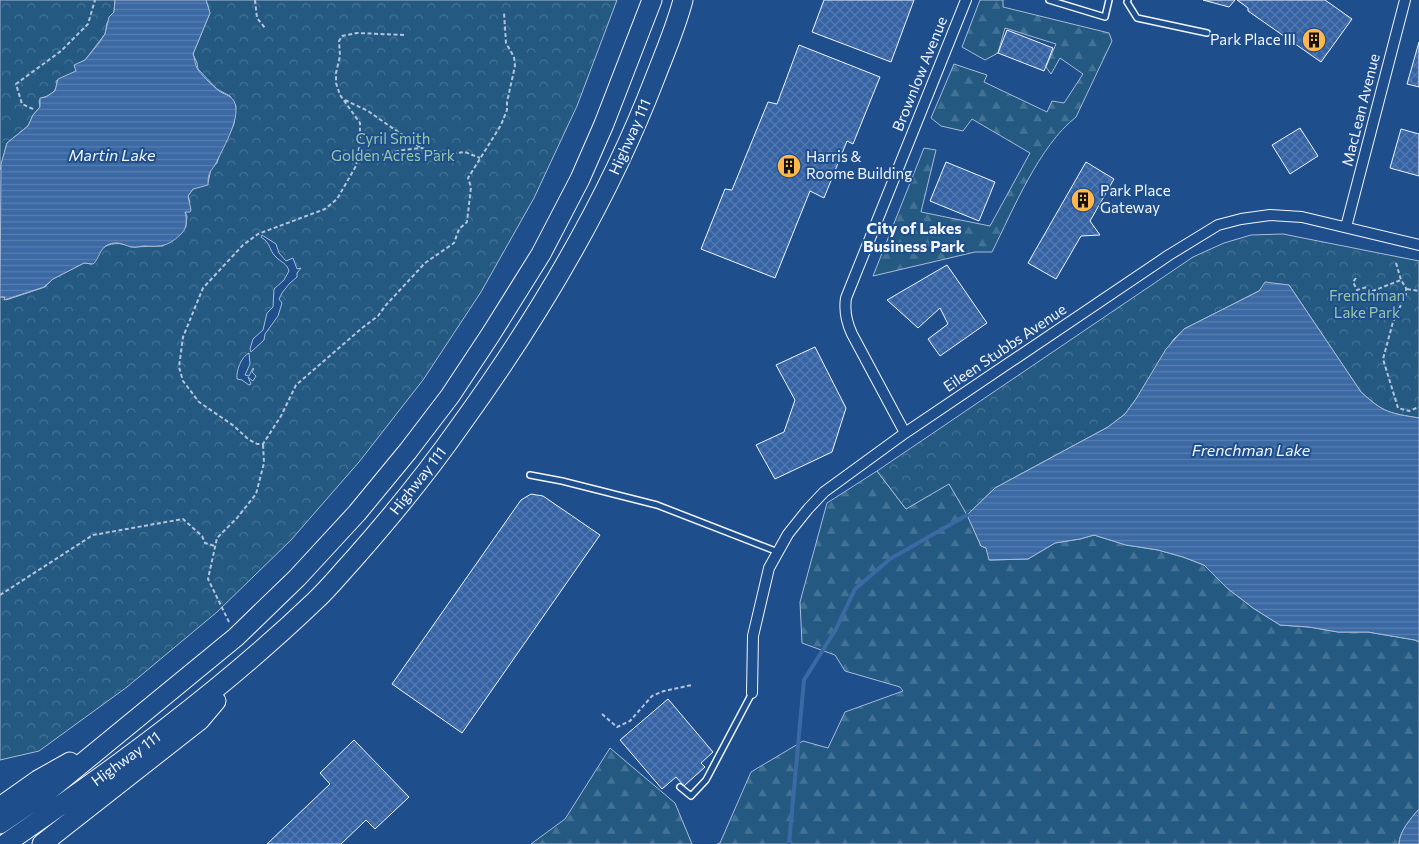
<svg xmlns="http://www.w3.org/2000/svg" width="1419" height="844" font-family="Commissioner,sans-serif">
<style>
.forest{fill:url(#forest-firs);stroke:#a8bbd7}
.park{fill:url(#park-crowns);stroke:#a8bbd7;fill-rule:evenodd}
.water{fill:url(#water-rules);stroke:#a8bbd7}
.lines{fill:none;stroke-linecap:round;stroke-linejoin:round}
.stream{stroke:#3b69a3;stroke-width:4}
.building{fill:url(#building-cross-hatch);stroke:#f2f6ff}
.service-casing{stroke:#f2f6ff;stroke-width:8}
.minor-casing{stroke:#f2f6ff;stroke-width:12}
.motorway-casing{stroke:#f2f6ff;stroke-width:21}
.path{stroke:#b3c4dc;stroke-width:2;stroke-dasharray:4 2.5;stroke-linecap:butt}
.service{stroke:#1f4e8c;stroke-width:5}
.minor{stroke:#1f4e8c;stroke-width:10}
.motorway{stroke:#1f4e8c;stroke-width:19}
.labels{text-anchor:middle;stroke-width:4;stroke-linejoin:round;paint-order:stroke}
.poi-label{font-size:15px;fill:#f2f6ff;stroke:#1f4e8c;text-anchor:start}
.street-label{font-size:15px;fill:#f2f6ff;stroke:#1f4e8c}
.park-label{font-size:15px;fill:#97c8a6;stroke:#1f4e8c}
.water-label{font-size:16px;font-style:italic;fill:#f2f6ff;stroke:#1f4e8c}
.neighbourhood-label{font-size:16px;font-weight:bold;fill:#f2f6ff;stroke:#1f4e8c}
</style>
<defs>
<pattern id="forest-firs" width="22" height="20" patternUnits="userSpaceOnUse" patternTransform="scale(1.25)"><rect width="22" height="20" fill="#245a82"/><path d="M5 1l3.5 6h-7zM16 11l3.5 6h-7z" fill="#447295"/></pattern>
<pattern id="park-crowns" width="20" height="18" patternUnits="userSpaceOnUse" patternTransform="scale(1.25)"><rect width="20" height="18" fill="#245a82"/><path d="M2 6a3 3 0 1 1 6 0M12 15a3 3 0 1 1 6 0" fill="none" stroke="#447295"/></pattern>
<pattern id="water-rules" width="6" height="5" patternUnits="userSpaceOnUse" patternTransform="scale(1.25)"><rect width="6" height="5" fill="#3b69a3"/><path d="M0 2.5h6" fill="none" stroke="#587fb1"/></pattern>
<pattern id="building-cross-hatch" width="8" height="8" patternUnits="userSpaceOnUse" patternTransform="scale(1.25)"><rect width="8" height="8" fill="#3563a3"/><path d="M0 0l8 8M0 8l8-8" fill="none" stroke="#537ab1"/></pattern>
</defs>
<rect width="100%" height="100%" fill="#1f4e8c"/>
<path class="forest" d="M980,0H1003V7L1109,33L1112,41L1076,117C1039,146 1013,210 992,252H975L873,276L924,148L936,150L921,212L990,226L1030,153L972,119L963,131L941,126L931,118L954,64L987,75L984,82L1047,112L1052,101L1064,103L1083,74L1060,58L1051,74L1046,67L1056,44L1005,28L998,53L985,60L962,47Z
M877,471L906,509L949,483L966,512L981,546L986,548L990,560L1028,559L1055,543L1080,539L1094,535L1126,545L1158,550L1183,557L1204,565L1227,588L1253,608L1280,625L1309,627L1338,632H1368L1415,640L1419,642V809C1411,818 1399,832 1399,844H717L720,843L751,772L803,741L828,748L845,712L903,691L900,687L845,671L835,655L802,643L800,602L827,503Z
M610,748L675,803L692,844H531L565,819Z"/>
<path class="park" d="M0,0H115L114,12L107,23L105,34L85,60L74,67L77,70L76,71L56,81C59,91 49,96 41,98L39,101L40,107L33,115L28,126L7,143L0,170Z
M206,0H617L577,106L534,198L481,292L423,380L359,462L291,540L217,612L127,687L39,751L0,760V297H5L6,300L45,287L53,279L84,263L92,264C97,259 97,254 101,250C108,242 122,242 131,247L163,246L186,227L187,216L185,212L190,202L188,196L193,189L208,183L211,169L217,163L220,153L234,124L236,106L230,96L217,89L198,69L197,63L193,54L210,13ZM262,235L276,244L279,253L286,261L293,258L297,269L301,268L297,273V277L289,284L282,293L279,299L282,303L278,316L265,334L264,340L251,352L250,349L253,339L263,330L267,313L273,307L274,289L284,280L289,271C287,263 280,262 275,256C269,250 271,243 261,237ZM249,353L250,364L245,375L249,376L253,368L254,369L252,372L256,376L253,381L248,377L251,384L249,385L242,380L237,379C236,371 241,357 249,353Z
M1283,234L1419,261V418C1389,413 1384,413 1361,392L1289,285L1259,291L1184,329L1173,340L1136,399L1125,414L1108,427L995,488L967,515L949,484L906,509L877,471L1193,257L1224,243L1251,235Z"/>
<path class="water" d="M115,0H206L210,13L193,54C195,59 195,65 197,68C199,73 214,87 218,90C223,95 230,94 234,101C242,116 224,146 217,161C212,172 208,169 208,185L193,189L188,196L191,210L190,212H185C187,218 187,228 182,233C169,246 162,247 144,246C140,246 136,248 132,247C126,246 120,242 114,243C99,245 101,257 93,264L84,263L53,279L44,287L4,300L5,297H0L1,164L7,143L28,126L33,115L40,107V98L46,97L55,91L58,79L76,71L74,65L85,60L99,43L105,34L109,17L114,12Z
M1265,282L1289,285L1361,392C1384,413 1389,413 1419,418V642L1415,640L1368,632H1338L1309,627L1280,625L1253,608L1227,588L1204,565L1183,557L1158,550L1126,545L1094,535L1080,539L1055,543L1028,559L989,560L986,548L981,546L967,515L995,488L1108,427L1125,414L1136,399L1166,349L1184,329L1259,291Z
M1419,809V844H1399C1399,832 1411,818 1419,809Z"/>
<g class="lines">
<path class="stream" d="M789,844L804,680L836,629L855,589L890,559L967,515"/>
</g>
<path class="building" d="M824,0H914L891,62L812,32Z
M1203,0H1235L1229,7Z
M1237,0H1325L1352,19L1321,62L1248,11V8Z
M1007,30L1053,48L1044,71L998,53Z
M1419,42V87L1407,84Z
M799,45L880,77L853,144L847,141L824,198L810,191L775,278L701,249L725,189L732,190L768,102L777,104Z
M1300,128L1318,156L1290,174L1272,145Z
M1401,129L1419,134V176L1390,168Z
M946,162L995,182L979,221L930,201Z
M1086,162L1114,179L1090,221L1100,235L1081,236L1056,279L1028,263Z
M947,265L987,323L940,356L928,339L948,324L940,308L918,328L887,300Z
M815,347L846,408L832,452L775,479L756,445L784,432L795,400L776,365Z
M531,494L543,496L600,535L462,733L392,684L521,500Z
M668,699L713,752L701,763L705,767L684,786L676,777L662,789L620,740Z
M354,740L409,797L375,829L366,820L341,844H267L330,784L320,773Z"/>
<g class="lines">
<g class="service-casing">
<path id="service" d="M1049,0L1105,17L1109,0
M1128,0L1127,2L1137,18L1207,33
M530,475L562,481L657,505L778,552
M680,787L691,796L706,780L752,693"/>
</g>
<g class="minor-casing">
<path id="minor" d="M1346,227L1405,0
M905,433L852,334C846,321 844,311 846,298L966,0
M752,693L753,636L769,568L788,534L808,509L824,492L905,433L1169,255L1218,225L1241,219L1270,215L1302,217L1419,245"/>
</g>
<g class="motorway-casing">
<path id="motorway" d="M0,807L38,780L70,762
M0,824L47,792L236,637L297,578L357,513L408,451L450,396L491,334L541,254L580,179L604,124L652,0
M5,844C114,769 220,692 315,601C329,588 340,574 353,560C391,517 427,473 460,426C538,318 607,203 655,78C665,52 676,27 683,0
M42,844L200,720L216,701"/>
</g>
<path class="path" d="M255,0L257,18L265,28
M404,35L357,33L342,36L339,41L340,56L336,73V83L340,95L360,123V143L356,166L337,199L325,209L258,234L243,245L203,288L183,337L179,367L183,381L199,402L234,426L248,439L257,444H263L281,416L296,385L362,328L378,316L386,305L425,263L454,243L459,229L467,222L471,187L468,178L501,125L507,110V102L515,66L514,57L506,43L504,13
M345,100L368,111L421,148
M33,109L22,104L16,84L61,51L88,24L95,0
M357,161L403,150L421,148L447,154L465,152L480,158
M1396,263L1401,280L1406,288V294L1393,322L1383,359L1398,408L1409,411L1419,407
M1356,278L1353,282L1357,290L1367,287L1370,292L1401,280
M1407,289L1419,291
M0,595L93,535L183,519L202,536L205,543L215,546
M229,622L208,579L217,538L237,518L256,494L264,463L263,444
M602,714L617,727L630,721L652,696L664,691L692,685"/>
<use href="#service" class="service"/>
<use href="#minor" class="minor"/>
<use href="#motorway" class="motorway"/>
</g>
<defs>
<g id="building-disc" transform="scale(1.25)"><circle r="9.5" fill="#ffb74d" stroke="#1f4e8c"/><path d="M-4-6H4V6H1V3H-1V6H-4ZM-2.5-4.3h1.7v1.8h-1.7ZM.8-4.3h1.7v1.8H.8ZM-2.5-1h1.7V.8h-1.7ZM.8-1h1.7V.8H.8Z" fill="#111"/></g>
</defs>
<g fill-rule="evenodd">
<use href="#building-disc" x="1314" y="40"/>
<use href="#building-disc" x="789" y="166"/>
<use href="#building-disc" x="1083" y="200"/>
</g>
<g class="labels">
<g class="poi-label">
<text x="1296" y="45" text-anchor="end">Park Place III</text>
<text x="806" y="162">Harris &amp;<tspan x="806" dy="17">Roome Building</tspan></text>
<text x="1100" y="196">Park Place<tspan x="1100" dy="17">Gateway</tspan></text>
</g>
<g class="street-label">
<text transform="translate(920 74) rotate(-68)" y="5">Brownlow Avenue</text>
<text transform="translate(1361 110) rotate(-76)" y="5">MacLean Avenue</text>
<text transform="translate(630 137) rotate(-66)" y="5">Highway 111</text>
<text transform="translate(1005 348) rotate(-34)" y="5">Eileen Stubbs Avenue</text>
<text transform="translate(418 481) rotate(-52)" y="5">Highway 111</text>
<text transform="translate(126 759) rotate(-36)" y="5">Highway 111</text>
</g>
<g class="park-label">
<text x="393" y="144">Cyril Smith<tspan x="393" dy="17">Golden Acres Park</tspan></text>
<text x="1367" y="301">Frenchman<tspan x="1367" dy="17">Lake Park</tspan></text>
</g>
<g class="water-label">
<text x="112" y="161">Martin Lake</text>
<text x="1251" y="456">Frenchman Lake</text>
</g>
<g class="neighbourhood-label">
<text x="914" y="234">City of Lakes<tspan x="914" dy="18">Business Park</tspan></text>
</g>
</g>
</svg>
